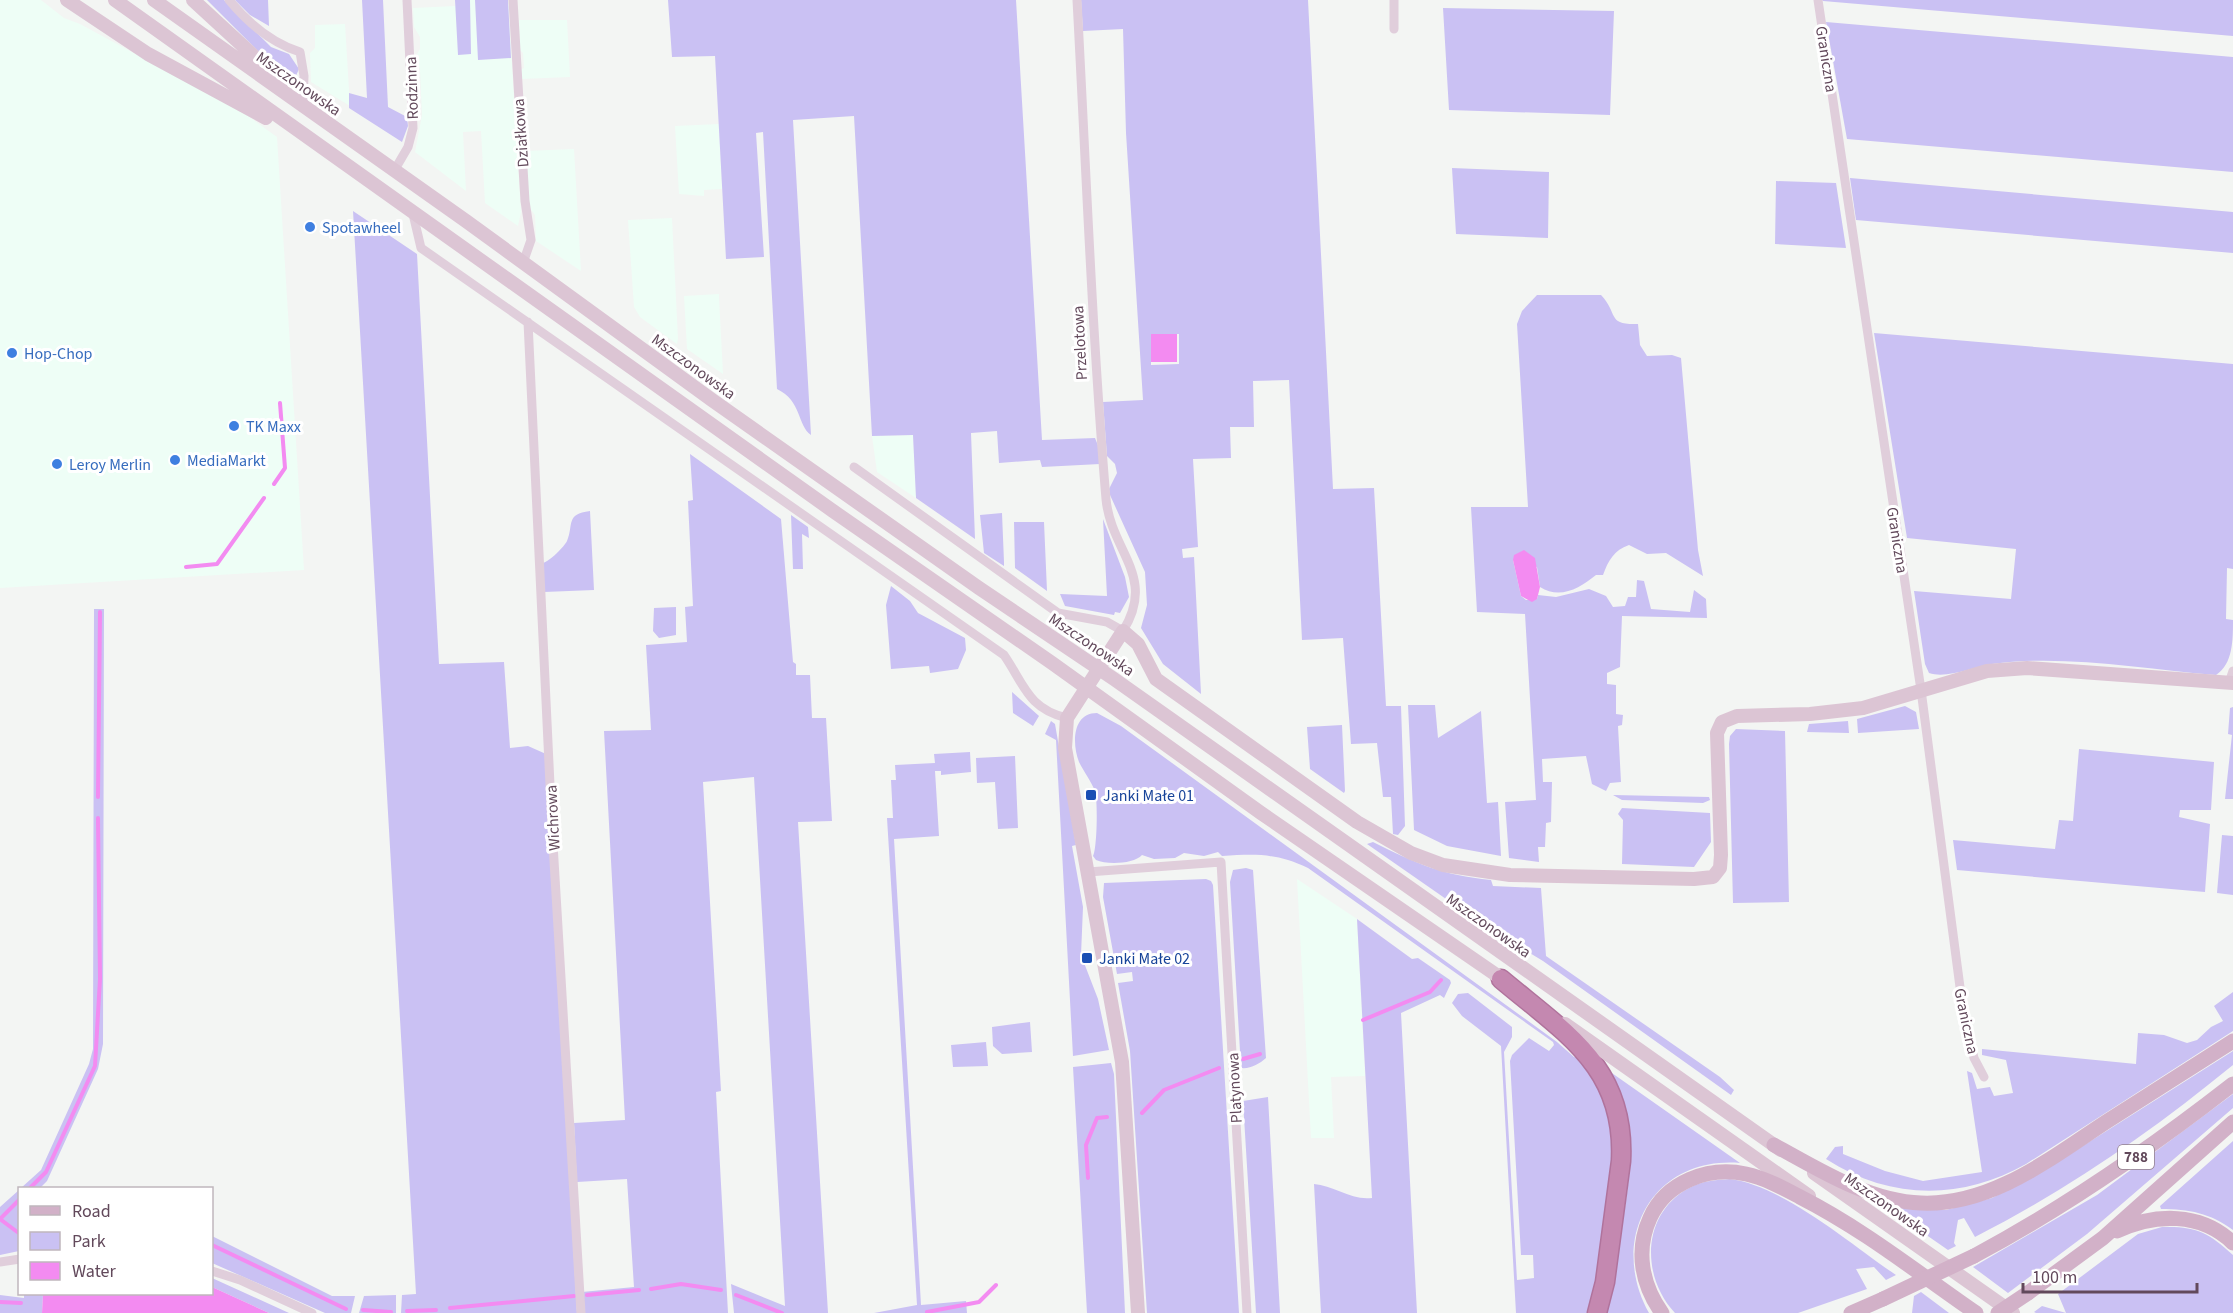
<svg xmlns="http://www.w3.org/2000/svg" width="2233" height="1313" font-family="'Source Sans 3',sans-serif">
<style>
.commercial{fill:#eefef6}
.green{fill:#cac1f3;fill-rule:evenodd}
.water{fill:#f38bf1}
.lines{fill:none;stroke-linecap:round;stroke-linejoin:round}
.stream{stroke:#f38bf1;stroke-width:4}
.highway-casing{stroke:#b0739c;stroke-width:21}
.street{stroke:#e0cedb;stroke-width:9}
.secondary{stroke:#dcc5d4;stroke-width:14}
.primary{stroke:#d2b1c8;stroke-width:15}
.highway{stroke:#c488b0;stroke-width:18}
.primary-bridge{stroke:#d2b1c8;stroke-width:15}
.shop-dot{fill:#3f7fe0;stroke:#fff;stroke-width:2}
.transit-dot{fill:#1a4fb4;stroke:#fff;stroke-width:2}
.labels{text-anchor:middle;stroke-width:6;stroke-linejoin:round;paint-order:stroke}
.shield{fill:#fff;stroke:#91808c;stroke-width:1.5}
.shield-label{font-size:15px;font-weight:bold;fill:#62495b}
.street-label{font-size:16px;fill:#62495b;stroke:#fff}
.shop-label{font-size:16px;fill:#366cbe;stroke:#fff;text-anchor:start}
.transit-label{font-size:16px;fill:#164399;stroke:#fff;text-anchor:start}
</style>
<rect width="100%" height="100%" fill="#f3f5f3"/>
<path class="commercial" d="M0,0H41L64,18L80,24L241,111L277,137L304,570L0,588Z
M455,0H508L521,212L518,226L485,203L481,131L463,132L466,191L415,152L422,115L420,70L416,56L420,49V37L414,27L413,8L455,6Z
M519,20H567L570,77L521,79L520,70L524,68L523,53L520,50Z
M345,24L350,106L311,82L310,53L315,48V25Z
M719,124L722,189L704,190V196L679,194L675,126Z
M574,149L581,271L536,241L535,215L529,207L525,151Z
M672,218L678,339L677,344L640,317L634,307L628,220Z
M719,294V298L723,374L687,349L684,296Z
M913,435L916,498L877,472L872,436Z
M1297,879L1357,919L1365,1076L1331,1077L1334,1138H1311Z"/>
<path class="green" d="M207,0H224L271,47L289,54L299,69L294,80L256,49Z
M235,0H268L269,26L250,15Z
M362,0H383L388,107L407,117L408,126L402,142L349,108V93L367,98Z
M455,0H470L471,54L458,55Z
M475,0H508L511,58L478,60Z
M668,0H1016L1042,440L1095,438L1099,448L1100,464L1042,467L1040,460L999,463L997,431L971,433L975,539L916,498L913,435L872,436L854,116L793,120L811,435C797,425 802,401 777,389L763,132L756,133L764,257L726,259L715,56L672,57Z
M1081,0H1308L1333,489L1374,488L1386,706H1401L1405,826L1398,835L1393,834L1391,797H1383L1377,743L1351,744L1343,638L1302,640L1289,380L1253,381L1254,427H1230L1231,458L1193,459L1198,547L1182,549L1183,558L1194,557L1201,694L1163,664L1141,628L1147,605L1145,572L1110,495L1109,489L1117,473L1115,464L1107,456L1103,402L1143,400L1126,133L1123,29L1083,31ZM1151,334H1179V364L1151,365Z
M1822,0H2233V36L1823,1Z
M1443,8L1614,11L1610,115L1449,110Z
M1826,22L2233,57V172L1847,139Z
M1452,168L1549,172L1548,238L1456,234Z
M1850,178L2233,212V253L1856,220Z
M1776,181L1836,183L1846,248L1775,244Z
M353,211L417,254L439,664L504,662L510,748L528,746L546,754L577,1313H401L402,1295L416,1294Z
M1537,295H1601C1619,314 1606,325 1638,324L1640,345L1647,356L1672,355L1681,358L1698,550L1703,576L1666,553L1647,554L1629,545C1614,550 1608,561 1603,575H1596C1580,588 1560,600 1540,587L1537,567L1513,560L1521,596L1526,600L1537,599L1538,595L1556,597L1589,589L1606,596L1613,607L1625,606L1628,597H1636L1637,580L1644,581L1651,609L1690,612L1694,590L1706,599L1707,618L1622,616L1620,667L1607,673V684L1616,685V714L1623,715L1622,725L1618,726L1621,782L1610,783L1606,791L1592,784L1586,756L1542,759L1543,782H1552L1551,822L1546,823L1545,847H1538L1539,862L1509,858L1505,802L1536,800L1525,614L1477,612L1471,507H1528L1517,324L1522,311Z
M1874,333L2233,364V569L2227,568L2226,619L2233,620C2233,640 2233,664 2216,675C2145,669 2061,654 1992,664C1973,667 1947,679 1929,673L1925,664L1914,591L2011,599L2016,549L1907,538Z
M690,454L781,519L793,662L796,664V675H810L812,718H826L832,821L798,822L828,1313H734L731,1284L785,1306L754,777L703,782L721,1091L716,1092L728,1313H584L582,1292L634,1287L627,1179L577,1182L574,1123L625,1120L604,731L651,730L646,645L687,642L685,607L693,606L688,501L693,500Z
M590,511L594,590L544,592L543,563C550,561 564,547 567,541C574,525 565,514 590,511Z
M1002,513L1004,562V566L984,553L980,515Z
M791,515L808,527L809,538L802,534L803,569H793Z
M1103,519L1125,577L1129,597L1120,613L1115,612L1114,615L1065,606L1060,594L1107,596Z
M1014,522H1044L1047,591L1015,568Z
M891,586L910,601L918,613L965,638L966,650L958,669L930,673L929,666L891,669L886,605Z
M676,607V635L659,638L653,631L654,608Z
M94,609H104L103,1044L98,1069L47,1181L40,1188H21L41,1170L89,1064L93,1049Z
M1012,692L1039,716L1033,726L1013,713Z
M1408,705H1435L1438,738L1481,711L1487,803L1498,802L1501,856L1447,846L1414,830Z
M1905,706L1916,712L1919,729L1858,733L1857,719Z
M2233,707V799H2225L2232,735L2228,734L2230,708Z
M1097,713L1121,726L1557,1042L1574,1057L1579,1058L1602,1088L1615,1138L1599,1282L1590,1313H1516L1501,1046L1462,1016L1452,1003L1458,994L1468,993L1512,1027V1037L1504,1052L1517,1280L1534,1278L1533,1255H1521L1510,1061L1512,1055L1529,1038L1549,1051L1554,1045L1553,1042L1308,868C1276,853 1257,854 1222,856L1218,852L1204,856L1184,853L1175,858L1154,859L1142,855C1134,864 1107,865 1096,860L1093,856C1097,849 1098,801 1095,791C1091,781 1084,772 1079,762C1072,744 1072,713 1097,713Z
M1051,721L1055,724L1076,845L1072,846L1083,907L1081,955L1098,999L1109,1050L1073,1056L1056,740L1045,734Z
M1848,721L1849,733L1807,732L1809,724Z
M1342,725L1345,791L1344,793L1310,769L1307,727Z
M1736,729L1785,731L1789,902L1733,903L1729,744L1730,736Z
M2079,749L2214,762L2211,810H2180L2179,817L2210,824L2205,892L1957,870L1953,840L2055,849L2059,820L2073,821Z
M970,752L971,772L941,775V771H935L939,836L894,839L921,1305L966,1301L967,1313H874L917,1305L887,818H893L891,780H896L895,765L935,763L934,754Z
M1015,756L1018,828L998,829L995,782L977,783L976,758Z
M1613,795L1709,797L1710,800L1703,803L1622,800Z
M1622,808L1710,813L1711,842L1694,867L1622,864L1623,820L1618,814Z
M2222,835L2233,836V895L2217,893Z
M1373,842C1417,864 1442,875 1491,880L1493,886L1541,888L1546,956L1720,1077L1734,1090L1731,1095L1543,961L1482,924L1367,844Z
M1246,868L1253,870L1266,1058C1259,1064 1251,1069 1241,1068L1230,882L1233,870Z
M1206,879L1211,881L1213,885L1239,1313H1147L1130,1051L1118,983L1133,981L1132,972L1117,974L1103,897L1104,883Z
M1357,919L1412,959L1418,958L1450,980L1451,983L1444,998L1440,995L1401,1013L1417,1313H1321L1314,1184C1333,1185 1352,1201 1372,1198Z
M2233,992V1031L2026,1164C1960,1201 1890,1200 1826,1159L1835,1147L1843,1146V1154L1885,1171L1923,1181L1982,1172L1967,1071L1972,1073L1977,1089L1990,1087L1994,1096L2013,1093L2006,1060L1982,1055V1049L2136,1064L2138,1033L2164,1035L2187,1043L2197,1040L2211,1027L2223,1021L2214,1006Z
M1030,1022L1032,1052L1002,1054L993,1046L992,1027Z
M986,1042L988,1066L953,1067L951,1045Z
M2233,1051V1065C2151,1132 2069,1189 1975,1237L1964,1218L1958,1220L1954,1243L1956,1246L1948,1250L1886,1207L1946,1210L1992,1198L2040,1173Z
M1111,1063L1114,1074L1125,1313H1087L1073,1067Z
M1609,1071L1740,1163C1652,1156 1608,1240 1649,1313H1606C1614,1285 1618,1256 1622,1227C1630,1174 1641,1118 1609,1071Z
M2233,1094V1108L2087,1234L2008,1293L1973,1267L2097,1195Z
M1268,1097L1280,1313H1256L1243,1101Z
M2233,1141V1230C2210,1213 2189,1209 2161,1209L2160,1206Z
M1730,1179C1784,1186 1850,1244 1896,1275L1886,1280L1874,1267L1856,1269L1867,1289L1798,1313H1675C1641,1277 1641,1214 1689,1188C1702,1181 1715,1180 1730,1179Z
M19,1190V1251L0,1255V1207Z
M2162,1227C2196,1226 2208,1232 2233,1255V1313H2036L2034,1312L2042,1306L2066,1313L2058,1294L2138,1234Z
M212,1236L332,1296H355L351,1313H325L212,1263Z
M212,1278L289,1313H269L212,1287Z
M1921,1292L1949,1313H1912L1914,1296Z
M24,1294H43L42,1313H0V1295L24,1298Z
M396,1295V1313H359L364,1296Z"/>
<path class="water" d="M1151,334H1177V362H1151Z
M1524,550L1535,558L1540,587L1537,599L1532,602L1521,596L1513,560L1514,555Z
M212,1287L269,1313H42L43,1294H212Z"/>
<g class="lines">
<path class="stream" d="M274,484L285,468L280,403
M186,567L217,564L264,498
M98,797L100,612
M1363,1020L1430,992L1441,980
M1243,1059L1260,1054
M1142,1113L1164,1090L1219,1068
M1088,1178L1086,1145L1097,1118L1107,1117
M30,1188L46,1172L95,1066L100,979L98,818
M0,1219L20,1199
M0,1219L20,1234
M212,1245L346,1309
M651,1289L681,1284L721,1290
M587,1295L639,1290
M736,1295L782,1313
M0,1302L21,1303
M450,1308L574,1296
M363,1310L391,1312
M407,1311L436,1310
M927,1312L979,1302L996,1285"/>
<g class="highway-casing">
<path id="highway" d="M1501,979C1565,1033 1626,1067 1621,1161L1605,1282L1597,1313"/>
</g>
<path class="street" d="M229,0C248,23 272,43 300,52L304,76L303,101
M513,0L525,201L531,240L523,263
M1818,0L1921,690L1963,1010L1974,1058L1984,1077
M1394,29V0
M394,171L408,147L413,128L407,0
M413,214L421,248L1004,655C1024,684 1028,709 1067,718
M528,322L552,827L581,1313
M854,467L1058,613L1107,622L1123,631C1157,576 1111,552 1106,499C1092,333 1086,166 1077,0
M2229,683L2233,671
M1088,872L1221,862L1247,1313
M0,1262L20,1259
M212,1271L240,1280L312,1313"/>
<path class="secondary" d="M67,0L148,54L266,118
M115,0L833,511L1052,663L1261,813L1508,983
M154,0L466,221L712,400L979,588L1114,679L1781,1150
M193,0L282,82
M1565,1024L1809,1196
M1814,1173L2013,1313
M1138,1313L1122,1062L1065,748L1067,718L1123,631L1138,644L1156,679L1357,822L1411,853L1443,865L1510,875L1694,879L1713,877L1720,868L1721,855L1717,733L1722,722L1737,716L1810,714L1863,708L1987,671L2027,668L2233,683"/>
<path class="primary" d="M1774,1145C1820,1170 1868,1201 1921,1203C1991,1206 2051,1158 2106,1122C2148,1095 2191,1068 2233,1041
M2117,1231C2155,1213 2201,1212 2233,1243
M1974,1256C2066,1207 2151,1148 2233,1084
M2028,1293L2103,1238L2233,1122
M1662,1313C1642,1285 1635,1251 1650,1218C1666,1182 1708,1166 1746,1174C1765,1178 1783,1188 1800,1197C1863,1229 1918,1273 1976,1313
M1851,1313L1883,1299"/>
<use href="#highway" class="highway"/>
<path class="primary-bridge" d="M1883,1299L1974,1256
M1998,1313L2028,1293"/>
</g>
<g class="shop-dot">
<circle cx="310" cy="227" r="6"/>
<circle cx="12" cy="353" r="6"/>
<circle cx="234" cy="426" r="6"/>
<circle cx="175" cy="460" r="6"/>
<circle cx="57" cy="464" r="6"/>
</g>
<g class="transit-dot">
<rect x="1085" y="789" width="12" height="12" rx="3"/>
<rect x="1081" y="952" width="12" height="12" rx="3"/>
</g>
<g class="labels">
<rect class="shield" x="2118" y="1145" width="36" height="24" rx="4.5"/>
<g class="shield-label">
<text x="2136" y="1162">788</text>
</g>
<g class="street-label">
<text transform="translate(1827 59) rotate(81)" y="6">Graniczna</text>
<text transform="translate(299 83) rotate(35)" y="6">Mszczonowska</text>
<text transform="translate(411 88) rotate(-92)" y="6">Rodzinna</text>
<text transform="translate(520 133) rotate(-94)" y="6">Działkowa</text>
<text transform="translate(1079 343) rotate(-93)" y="6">Przelotowa</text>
<text transform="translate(694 366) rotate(36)" y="6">Mszczonowska</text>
<text transform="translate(1898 540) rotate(81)" y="6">Graniczna</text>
<text transform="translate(1092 644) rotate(34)" y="6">Mszczonowska</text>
<text transform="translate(552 818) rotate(-93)" y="6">Wichrowa</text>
<text transform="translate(1489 925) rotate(35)" y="6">Mszczonowska</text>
<text transform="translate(1967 1021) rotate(78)" y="6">Graniczna</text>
<text transform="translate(1234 1088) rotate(-93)" y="6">Platynowa</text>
<text transform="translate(1887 1204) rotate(35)" y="6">Mszczonowska</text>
</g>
<g class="shop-label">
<text x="322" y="233">Spotawheel</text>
<text x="24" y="359">Hop-Chop</text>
<text x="246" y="432">TK Maxx</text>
<text x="187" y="466">MediaMarkt</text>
<text x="69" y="470">Leroy Merlin</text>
</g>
<g class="transit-label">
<text x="1103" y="801">Janki Małe 01</text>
<text x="1099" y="964">Janki Małe 02</text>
</g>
</g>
<rect x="18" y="1187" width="195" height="108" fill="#ffffff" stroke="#c0b6bd" stroke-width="1.5"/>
<rect x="30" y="1206" width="30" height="9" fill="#d2b1c8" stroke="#c0b6bd" stroke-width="1.5"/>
<text x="72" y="1217" font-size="18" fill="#62495b">Road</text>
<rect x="30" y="1232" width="30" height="18" fill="#cac1f3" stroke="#c0b6bd" stroke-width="1.5"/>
<text x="72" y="1247" font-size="18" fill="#62495b">Park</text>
<rect x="30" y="1262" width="30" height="18" fill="#f38bf1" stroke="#c0b6bd" stroke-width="1.5"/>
<text x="72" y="1277" font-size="18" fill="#62495b">Water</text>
<path d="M2023 1283v9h174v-9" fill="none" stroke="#62495b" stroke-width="3"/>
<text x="2032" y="1283" font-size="18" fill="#62495b" stroke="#ffffff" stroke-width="4.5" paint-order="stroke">100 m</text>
</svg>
